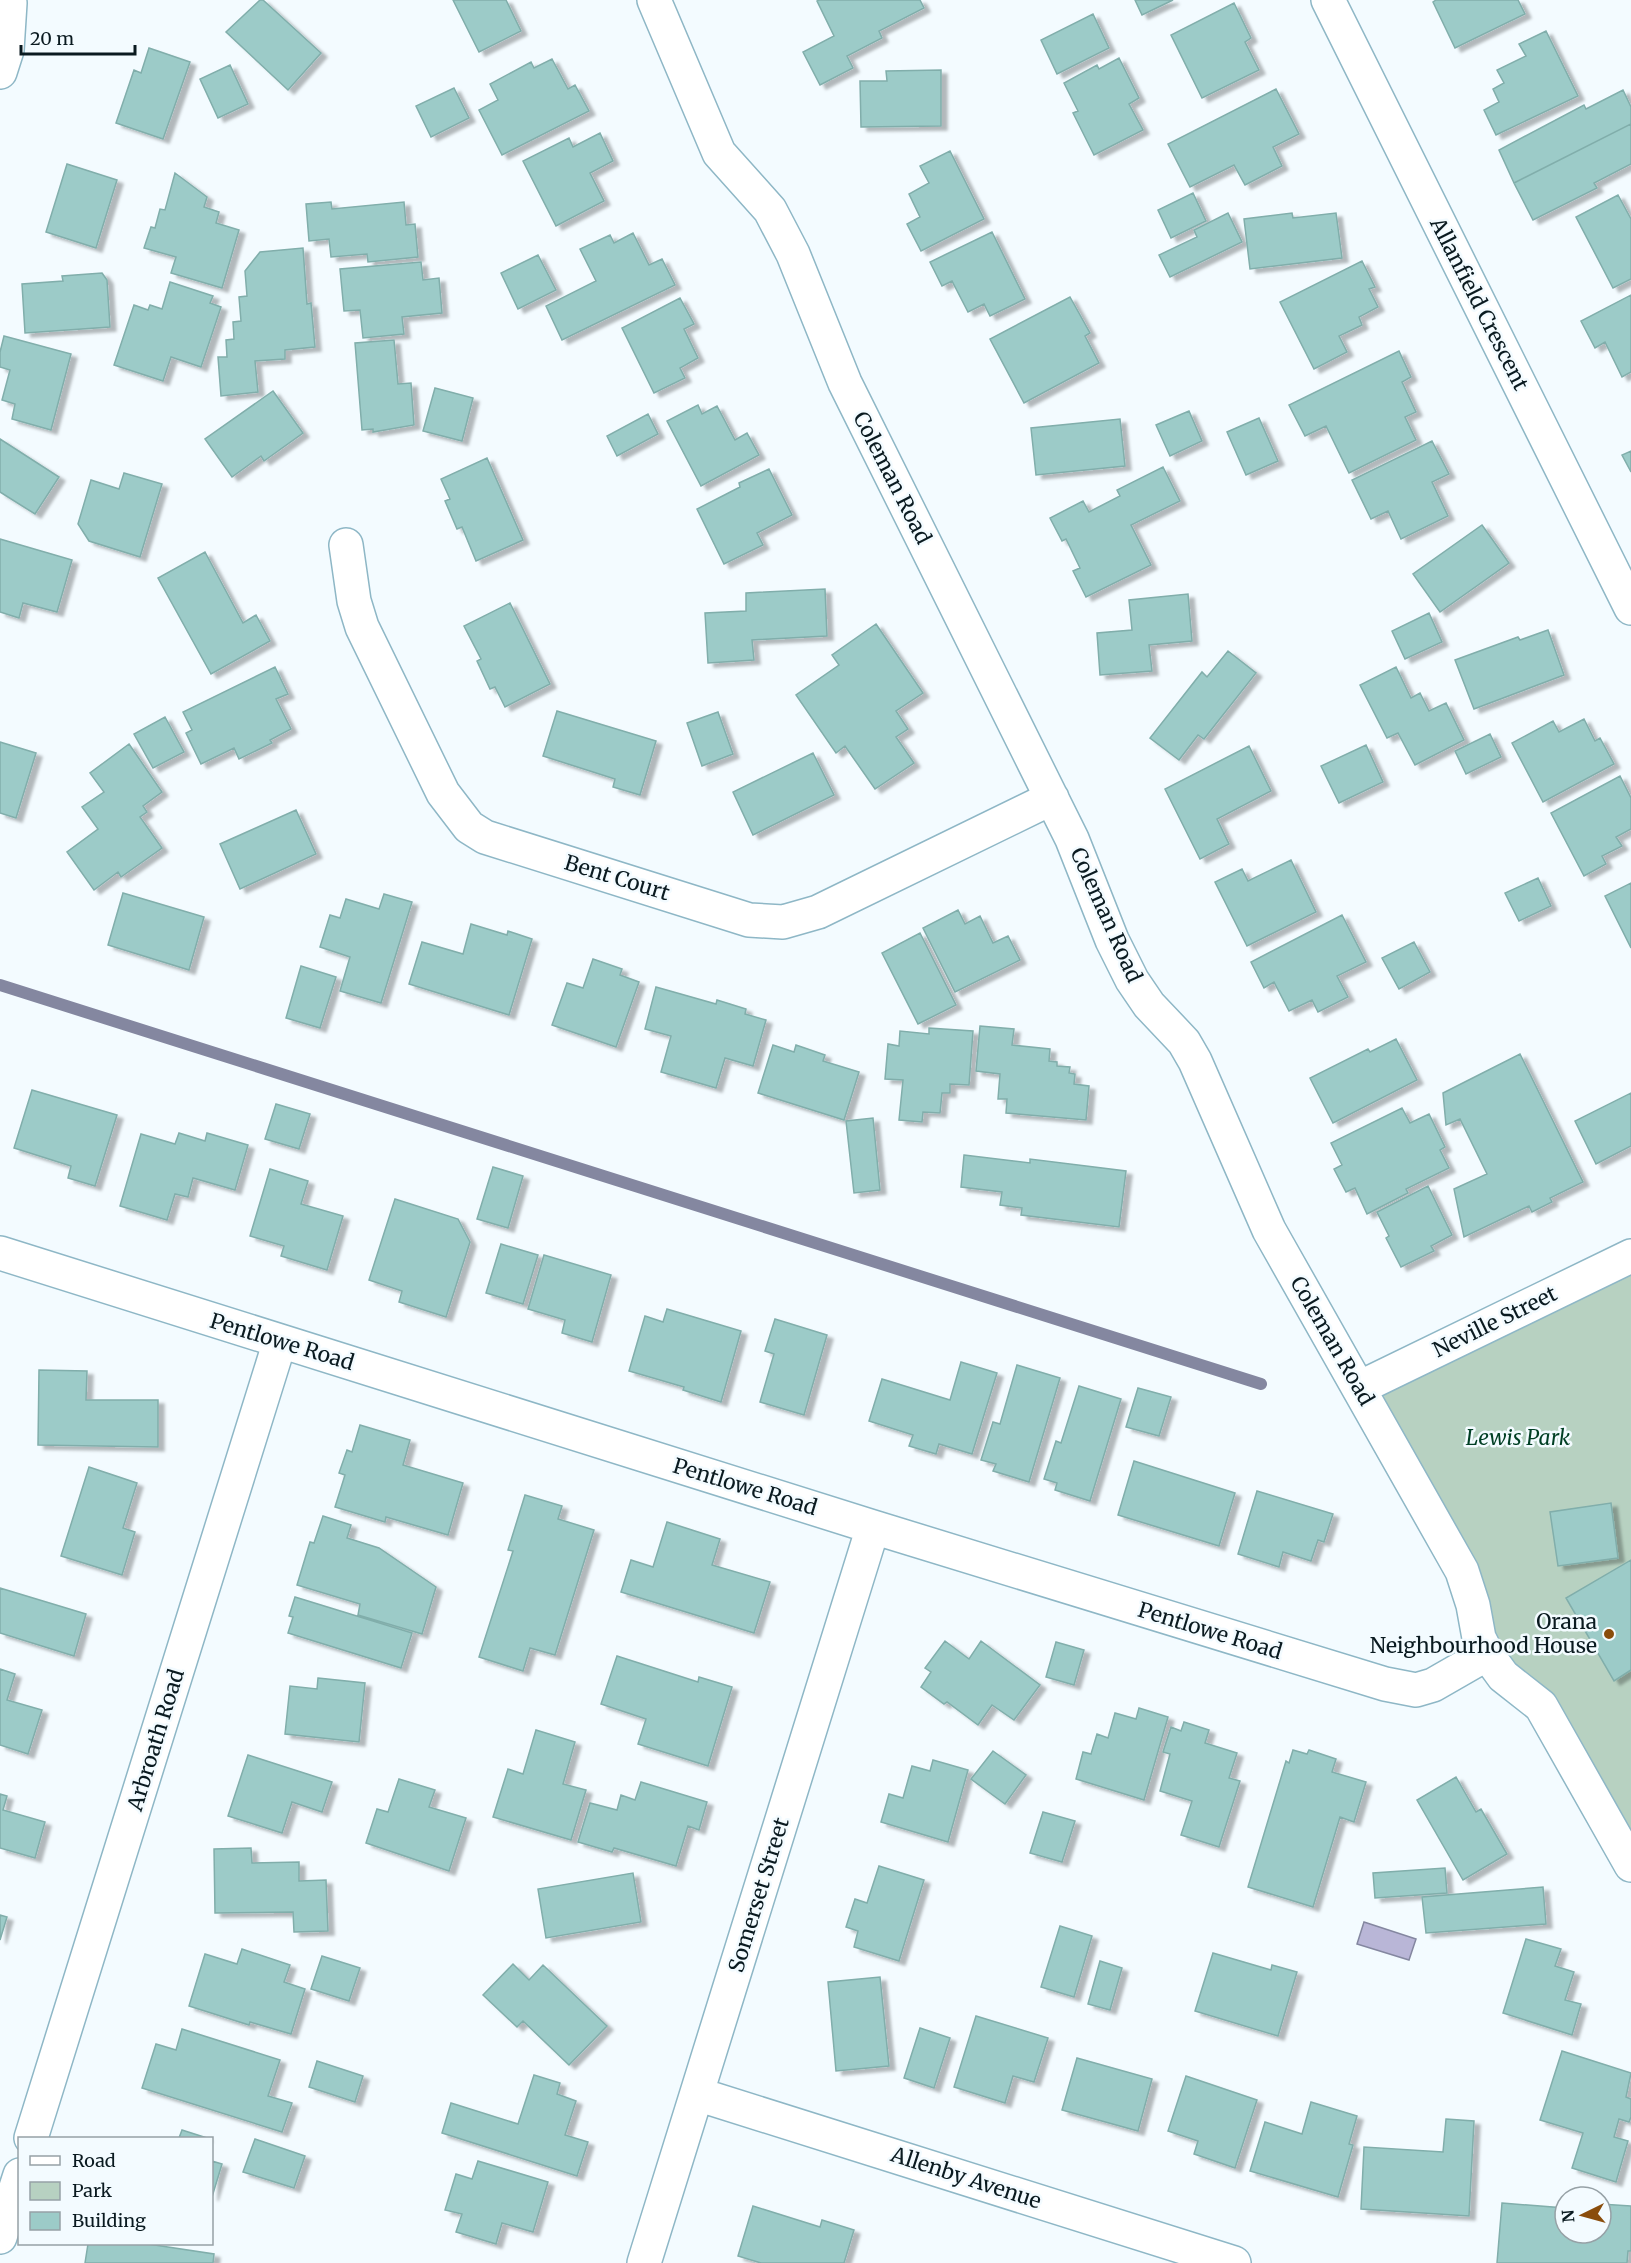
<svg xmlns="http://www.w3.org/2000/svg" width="1631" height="2263" font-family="Merriweather,serif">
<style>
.green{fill:#b7d1c1}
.water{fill:#b9b6d7;stroke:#8487a0;stroke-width:1.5}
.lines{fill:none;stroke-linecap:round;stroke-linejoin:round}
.stream{stroke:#8487a0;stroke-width:12}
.building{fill:#9ccbc8;stroke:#81aeab;stroke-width:1.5;filter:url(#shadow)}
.minor-casing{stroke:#8eb7c6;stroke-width:36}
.minor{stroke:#fff;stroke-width:33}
.poi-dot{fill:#8a4d0c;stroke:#f3fbff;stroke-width:2}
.labels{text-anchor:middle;stroke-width:5;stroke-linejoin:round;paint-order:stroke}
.street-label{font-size:21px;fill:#0a1a20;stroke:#f3fbff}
.park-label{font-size:21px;font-style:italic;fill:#003f24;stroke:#f3fbff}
.poi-label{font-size:21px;fill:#0a1a20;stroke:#f3fbff;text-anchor:end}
</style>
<defs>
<filter id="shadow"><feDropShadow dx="6" dy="4" stdDeviation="1.5" flood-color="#0004"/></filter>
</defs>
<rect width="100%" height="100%" fill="#f3fbff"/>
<path class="green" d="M1631,1256V1865L1522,1689L1359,1388Z"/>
<path class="water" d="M1364,1922L1416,1939L1409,1960L1357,1944Z"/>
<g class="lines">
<path class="stream" d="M0,985L1261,1384"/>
</g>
<path class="building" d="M260,0H263L321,53L288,90L226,32Z
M453,0H506L521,31L479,52Z
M819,0H920L924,8L879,31L882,38L847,56L853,68L820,85L803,52L834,36L817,1Z
M1135,0H1173L1142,15Z
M1436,0H1518L1525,14L1455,48L1433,2Z
M1234,3L1251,38L1245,42L1259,70L1202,98L1171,35Z
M1093,14L1109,48L1057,74L1041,40Z
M1546,31L1578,96L1496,135L1484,110L1499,102L1493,89L1504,83L1497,70L1526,56L1519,44Z
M149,48L190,62L163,139L116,123L134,70L141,73Z
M1119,58L1139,98L1129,104L1143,130L1094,155L1073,113L1078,111L1064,83L1097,65L1099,69Z
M552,59L568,89L575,85L589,111L502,155L479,110L498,100L490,84L531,62L534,68Z
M230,65L248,104L218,118L200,79Z
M941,70V126L861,127L860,81H887L886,71Z
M454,88L469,118L431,137L416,106Z
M1276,89L1299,134L1273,147L1282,166L1245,185L1234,165L1190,187L1168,144Z
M1623,90L1631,107V124L1514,183L1499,150L1584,105L1586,109Z
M1631,124V164L1594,183L1597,188L1533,220L1514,183Z
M600,133L613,161L590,173L604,201L556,226L523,161L569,138L573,147Z
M950,151L984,219L921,251L907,224L920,217L909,194L929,183L920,166Z
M67,164L117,180L96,248L46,232Z
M175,173L207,197L204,207L219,212L216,223L239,230L222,288L171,273L176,257L144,248L151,227L155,228L160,209L165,210Z
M1193,193L1206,221L1171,238L1158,210Z
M1618,195L1631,219V279L1613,288L1576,217Z
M331,202L332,209L404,202L406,225L415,224L418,257L368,262L367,254L331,257L329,239L309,241L306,204Z
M1228,213L1242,242L1170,277L1159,255L1197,237L1194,230Z
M1292,213L1293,218L1336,213L1342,258L1250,269L1244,219Z
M992,232L1025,299L990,316L984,304L968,312L952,281L942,286L930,262Z
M633,233L649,265L662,259L675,285L562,340L546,306L596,281L580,249L610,235L614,243Z
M303,248L307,304L311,303L315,347L285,350V359L255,361L258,392L221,396L218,357H227L226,340L234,339L233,322L241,321L239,297L247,296L245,271L260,252Z
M538,255L556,290L518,309L501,273Z
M1362,261L1375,287L1369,289L1378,307L1359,317L1362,325L1339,336L1347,352L1314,369L1280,302Z
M421,262L423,280L439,278L442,313L402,317L404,334L363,338L360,310L344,311L340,269Z
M102,273L107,280L110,327L25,333L22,284L63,281L62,276Z
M170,282L213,296L210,303L221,307L201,367L171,357L163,381L114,365L134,305L148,310L150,305L162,309Z
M1631,295V372L1622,377L1605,342L1595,348L1581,321Z
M1070,297L1090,333L1085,336L1099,363L1024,403L990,339Z
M680,298L694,324L684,329L698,358L680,368L685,378L654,393L622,328Z
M4,336L71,354L51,430L12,419L15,404L2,400L10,370L0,367V352Z
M394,340L398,384L411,383L414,425L373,432V429L362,430L355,343Z
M1399,351L1411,377L1402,382L1416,412L1405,417L1416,440L1349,473L1326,426L1305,436L1289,405Z
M435,388L473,398L462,441L423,431Z
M273,391L303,433L264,461L261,456L232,477L205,439Z
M698,405L702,414L717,406L735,440L747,433L759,455L701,486L667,421Z
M1189,411L1202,441L1170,456L1156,425Z
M648,414L658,434L617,456L607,436Z
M1259,418L1278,461L1246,475L1227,432Z
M1120,419L1125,466L1036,475L1031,428Z
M0,439L59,477L35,514L0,492Z
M1432,441L1449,474L1432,482L1448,516L1401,539L1388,511L1371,519L1352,480Z
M1631,451V472L1622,455Z
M487,458L523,540L476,561L462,527L457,529L445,501L450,499L441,479Z
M1163,467L1180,501L1131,525L1151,565L1086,597L1073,571L1080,568L1066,539L1062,541L1050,518L1083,501L1089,512L1120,496L1117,490Z
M769,469L792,515L757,533L763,545L724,564L697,509L740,487L739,483Z
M124,473L162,484L140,557L89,541L78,524L91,480L119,489Z
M1482,525L1509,563L1440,612L1413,574Z
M0,539L72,560L57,612L23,603L19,618L0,612Z
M205,552L243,623L256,615L270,641L211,674L158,578Z
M825,589L827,636L752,640L754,660L708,663L705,613L746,611V593Z
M1188,594L1192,641L1149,645L1152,671L1100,675L1097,633L1132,630L1129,600Z
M510,603L550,684L505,707L495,687L490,689L477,661L481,659L464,626Z
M1429,613L1442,642L1405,659L1392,631Z
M876,624L923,693L896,711L908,729L896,737L914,763L875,789L845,746L836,753L796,695L839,665L832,655Z
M1548,630L1564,675L1474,709L1455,660L1518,637L1520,640Z
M1228,651L1256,673L1204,739L1198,735L1179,760L1150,738L1202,672L1207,677Z
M275,667L288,694L276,699L291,729L270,740L272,743L239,759L234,748L201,764L186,733L192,730L183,712Z
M1396,667L1411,698L1420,693L1429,711L1446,703L1464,740L1415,765L1398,733L1387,738L1360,685Z
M557,711L656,741L640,795L613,787L615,779L543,756Z
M718,712L733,754L702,766L687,723Z
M165,717L184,752L153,768L134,734Z
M1584,719L1595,741L1600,738L1614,764L1543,802L1512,743L1553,721L1559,732Z
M1490,734L1501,757L1466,774L1455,751Z
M0,742L36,753L16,818L0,813Z
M129,744L162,792L143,806L147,812L140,817L162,848L121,877L118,872L94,890L67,852L98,829L82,807L104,792L90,773Z
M1366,745L1383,782L1339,803L1321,766Z
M1249,746L1271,791L1217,819L1229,844L1200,859L1165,789Z
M813,753L834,795L753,835L733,792Z
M1620,776L1631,798V829L1616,837L1622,846L1602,856L1606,864L1584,876L1551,813Z
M296,810L316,854L240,889L220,844Z
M1291,860L1316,912L1247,946L1215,882L1242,869L1248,881Z
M1538,878L1551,906L1519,921L1505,893Z
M1631,883V948L1605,896Z
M123,893L204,917L189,970L108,945Z
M384,894L412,902L381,1003L340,991L350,957L320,947L330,915L340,918L346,899L379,909Z
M958,910L965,924L980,916L993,943L1008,936L1020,960L955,992L923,928Z
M1342,915L1366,962L1337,976L1348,997L1318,1012L1312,1000L1289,1011L1274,982L1264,988L1251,962Z
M471,924L507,935L508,931L532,939L509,1015L409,984L422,942L463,954Z
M920,933L956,1005L918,1024L882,953Z
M1414,942L1430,972L1399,989L1382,958Z
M593,959L622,969L620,975L639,982L616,1047L552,1025L567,983L583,988Z
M301,966L336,977L320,1028L286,1018Z
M656,987L716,1004L717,1000L746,1009L745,1014L766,1020L753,1066L725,1058L716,1088L661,1072L671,1036L645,1029Z
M980,1026L1014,1029L1012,1045L1050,1049L1049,1061L1057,1062V1066L1070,1067L1069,1073L1075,1074L1074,1084L1089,1086L1086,1120L1006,1113L1007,1099H998L1000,1074L976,1071Z
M929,1028L973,1031L969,1085L950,1084V1093H942L940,1113L923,1112L922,1122L899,1120L903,1080L885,1079L888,1044L899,1046L900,1031L929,1034Z
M1396,1039L1417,1080L1333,1123L1310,1078L1368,1049L1370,1052Z
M773,1045L794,1052L796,1045L825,1055L823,1061L859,1072L844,1120L758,1093Z
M1520,1054L1583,1182L1550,1198L1552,1202L1532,1212L1529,1206L1464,1237L1454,1189L1487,1174L1460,1119L1446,1125L1443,1093Z
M32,1090L117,1115L95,1186L68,1178L71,1166L14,1148Z
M1631,1093V1146L1596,1164L1575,1121Z
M276,1104L310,1114L299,1149L265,1139Z
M1402,1108L1410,1123L1429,1114L1445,1147L1440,1150L1449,1168L1406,1189L1408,1193L1367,1214L1355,1188L1346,1192L1334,1169L1342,1165L1331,1143Z
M873,1118L880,1190L854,1193L846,1121Z
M179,1133L205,1141L207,1133L248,1145L235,1190L193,1178L188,1197L175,1194L167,1220L120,1206L141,1134L175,1144Z
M964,1155L1030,1163V1159L1126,1171L1119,1227L1021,1215L1022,1208L1000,1205L1002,1192L961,1187Z
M493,1167L523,1176L508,1228L477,1219Z
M270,1169L308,1181L301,1204L343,1216L327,1270L281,1256L284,1246L250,1236Z
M1428,1186L1452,1235L1431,1246L1434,1251L1401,1267L1386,1238L1389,1236L1377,1212Z
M395,1199L458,1219L470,1242L446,1317L399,1302L402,1291L369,1280Z
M501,1244L538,1255L523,1304L486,1293Z
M544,1255L611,1275L592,1342L562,1333L565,1320L528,1309Z
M667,1309L741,1331L721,1402L683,1390L684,1387L629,1371L645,1316L663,1322Z
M775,1319L827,1335L804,1415L760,1402L774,1354L765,1351Z
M961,1362L997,1373L972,1454L939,1444L936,1454L909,1446L913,1435L869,1421L882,1379L950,1400Z
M1017,1365L1060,1378L1029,1482L993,1471L996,1464L981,1460L993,1422L1000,1424Z
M39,1370L87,1371L86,1400H158V1447L38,1445Z
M1079,1386L1121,1399L1090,1501L1055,1490L1057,1483L1044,1479L1056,1441L1061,1443Z
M1138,1388L1171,1397L1159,1436L1126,1427Z
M360,1425L410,1440L403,1465L463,1483L448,1535L386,1517L385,1522L335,1507L345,1475L339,1473L347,1450L352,1452Z
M1134,1461L1235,1493L1219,1546L1118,1515Z
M89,1467L137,1483L123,1528L135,1532L122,1575L61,1556Z
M1257,1491L1333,1514L1324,1542L1318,1540L1311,1561L1283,1552L1279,1567L1238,1554Z
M525,1495L562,1506L558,1519L594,1530L555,1655L530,1648L523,1671L479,1657L513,1551L508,1550Z
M1611,1503L1618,1558L1558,1566L1550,1512Z
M323,1516L351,1525L347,1538L379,1548L436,1587L422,1634L358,1615L360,1604L297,1585L310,1542L314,1543Z
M667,1522L720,1539L712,1565L770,1582L754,1633L621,1592L631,1560L653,1567Z
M1631,1560V1670L1614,1681L1566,1598Z
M0,1588L86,1614L74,1656L0,1633Z
M295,1597L412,1633L401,1668L288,1633L293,1617L289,1616Z
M945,1641L969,1659L981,1641L1040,1685L1014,1720L992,1705L978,1725L947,1702L944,1704L921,1687L931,1672L925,1668Z
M1056,1642L1084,1650L1074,1685L1046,1677Z
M617,1656L698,1682L699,1677L732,1687L708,1766L638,1744L646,1719L601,1704Z
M0,1669L15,1674L7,1700L42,1710L28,1754L0,1745Z
M318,1678L365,1683L359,1742L285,1734L290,1686L317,1689Z
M1139,1708L1168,1717L1144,1800L1076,1779L1083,1752L1091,1754L1097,1734L1108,1738L1115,1713L1136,1719Z
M1184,1722L1209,1730L1205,1743L1237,1753L1229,1778L1240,1781L1219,1847L1181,1835L1192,1801L1160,1791L1170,1754L1163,1752L1171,1727L1181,1731Z
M536,1730L575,1742L563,1784L586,1790L571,1840L493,1817L508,1769L523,1774Z
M1293,1750L1307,1754L1309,1750L1336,1759L1332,1772L1366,1782L1354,1822L1340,1817L1313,1907L1248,1887L1286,1761L1289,1763Z
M993,1751L1026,1775L1005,1804L971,1779Z
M248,1755L332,1782L322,1812L292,1802L282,1833L228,1816Z
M933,1760L968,1770L948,1842L881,1822L889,1794L903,1798L912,1766L930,1771Z
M1456,1777L1476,1812L1481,1809L1507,1854L1463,1880L1417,1800Z
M399,1779L435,1790L429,1807L466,1818L449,1871L366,1843L377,1809L388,1812Z
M641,1782L707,1802L699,1830L688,1826L676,1866L614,1848L612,1852L578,1842L590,1803L617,1810L621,1795L635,1800Z
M0,1794L7,1796L3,1810L45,1822L35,1858L0,1848Z
M1043,1812L1075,1821L1062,1862L1030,1853Z
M251,1848L252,1863L299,1862V1881L326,1880L328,1931L294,1932L293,1912L215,1913L214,1849Z
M879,1866L924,1880L899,1961L854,1947L858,1931L846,1927L855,1899L867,1903Z
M1445,1868L1447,1893L1375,1898L1373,1873Z
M633,1873L641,1922L546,1938L538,1889Z
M1543,1887L1546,1924L1426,1933L1422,1897Z
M0,1915L7,1917L0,1940Z
M1060,1926L1092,1936L1074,1997L1041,1987Z
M1526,1939L1561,1949L1555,1966L1574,1972L1565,2000L1581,2004L1572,2035L1503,2013Z
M242,1949L290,1965L284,1982L305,1989L291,2034L250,2022L249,2025L189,2006L205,1954L237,1964Z
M1213,1953L1271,1970L1272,1965L1297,1972L1278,2036L1195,2011Z
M322,1956L360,1968L349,2001L311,1989Z
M1100,1961L1122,1968L1110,2010L1088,2004Z
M513,1964L529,1980L543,1965L607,2026L569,2065L523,2021L517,2027L483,1995Z
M880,1977L889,2066L836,2071L828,1982Z
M976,2016L1048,2038L1034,2082L1013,2076L1005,2103L954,2087Z
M920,2028L950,2038L934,2088L904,2078Z
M182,2029L280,2060L268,2096L292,2103L282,2132L142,2088L156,2044L176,2050Z
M1562,2051L1631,2073L1626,2097L1631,2099V2117L1629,2122L1619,2119L1614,2137L1628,2141L1616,2182L1572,2168L1583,2133L1540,2120Z
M1077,2058L1152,2079L1138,2131L1062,2110Z
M317,2061L363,2076L355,2102L309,2087Z
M534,2075L560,2083L557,2094L576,2101L565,2135L588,2142L577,2176L442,2133L451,2103L518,2124Z
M1186,2076L1257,2100L1235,2168L1194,2154L1198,2141L1168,2131Z
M1311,2102L1357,2116L1349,2144L1353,2145L1338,2197L1250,2171L1265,2122L1302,2134Z
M1446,2119L1474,2121L1469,2216L1361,2209L1364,2147L1443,2152Z
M182,2130L207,2138H179Z
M255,2139L305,2156L294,2188L243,2172Z
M212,2161L222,2164L212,2197Z
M478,2161L548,2182L533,2232L502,2223L496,2244L456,2232L462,2214L445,2210L456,2174L472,2179Z
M1502,2203L1565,2208V2233H1601V2204L1631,2206V2251H1628L1627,2263H1497Z
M753,2206L820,2227L822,2220L854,2230L844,2263H761L738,2256Z
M88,2244H148L214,2254L213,2263H85Z"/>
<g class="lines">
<g class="minor-casing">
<path id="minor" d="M654,0L719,153L770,210L793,254L845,383L1072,839L1112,940L1132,980L1149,1005L1184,1042L1195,1061L1269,1230L1462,1571L1473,1605L1479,1638L1487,1654L1503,1676L1541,1706L1631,1865
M1328,0L1631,608
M0,72L7,50L10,3
M346,545L354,601L362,627L443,793L469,827L485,837L749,920L783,922L818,912L1052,798
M0,1253L873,1527L1385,1684L1416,1690L1433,1685L1487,1654
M1359,1388L1631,1256
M697,2094L1234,2263
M31,2138L280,1341
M0,2237L20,2175
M644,2263L873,1527"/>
</g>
<use href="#minor" class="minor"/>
</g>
<circle class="poi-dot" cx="1609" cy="1634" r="6"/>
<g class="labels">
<g class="street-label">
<text transform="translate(1479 304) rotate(63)" y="7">Allanfield Crescent</text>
<text transform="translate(892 478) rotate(63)" y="7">Coleman Road</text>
<text transform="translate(617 878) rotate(17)" y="7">Bent Court</text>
<text transform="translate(1106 915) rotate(66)" y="7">Coleman Road</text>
<text transform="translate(1495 1322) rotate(-26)" y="7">Neville Street</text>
<text transform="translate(1332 1341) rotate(60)" y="7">Coleman Road</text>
<text transform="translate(282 1342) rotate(17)" y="7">Pentlowe Road</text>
<text transform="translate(745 1487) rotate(17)" y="7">Pentlowe Road</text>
<text transform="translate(1210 1631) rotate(17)" y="7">Pentlowe Road</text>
<text transform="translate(156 1740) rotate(-73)" y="7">Arbroath Road</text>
<text transform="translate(759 1895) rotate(-73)" y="7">Somerset Street</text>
<text transform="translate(966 2178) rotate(18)" y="7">Allenby Avenue</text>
</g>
<g class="park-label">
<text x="1518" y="1445">Lewis Park</text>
</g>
<g class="poi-label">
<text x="1597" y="1629">Orana<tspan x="1597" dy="24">Neighbourhood House</tspan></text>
</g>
</g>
<rect x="18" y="2137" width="195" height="108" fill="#f3fbff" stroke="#96a1a6" stroke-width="1.5"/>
<rect x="30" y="2156" width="30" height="9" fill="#ffffff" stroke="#96a1a6" stroke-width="1.5"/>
<text x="72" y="2167" font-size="18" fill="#0a1a20">Road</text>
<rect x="30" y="2182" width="30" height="18" fill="#b7d1c1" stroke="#96a1a6" stroke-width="1.5"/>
<text x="72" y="2197" font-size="18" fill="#0a1a20">Park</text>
<rect x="30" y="2212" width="30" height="18" fill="#9ccbc8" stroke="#96a1a6" stroke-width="1.5"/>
<text x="72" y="2227" font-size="18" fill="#0a1a20">Building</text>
<g transform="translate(1583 2215) rotate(265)"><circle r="28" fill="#f3fbff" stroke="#96a1a6" stroke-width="1.5"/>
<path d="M0-4.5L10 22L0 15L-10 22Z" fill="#8a4d0c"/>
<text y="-9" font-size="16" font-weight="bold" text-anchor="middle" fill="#0a1a20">N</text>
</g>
<path d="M21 45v9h114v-9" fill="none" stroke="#0a1a20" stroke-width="3"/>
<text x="30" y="45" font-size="18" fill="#0a1a20" stroke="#f3fbff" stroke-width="4.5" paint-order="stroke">20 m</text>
</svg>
